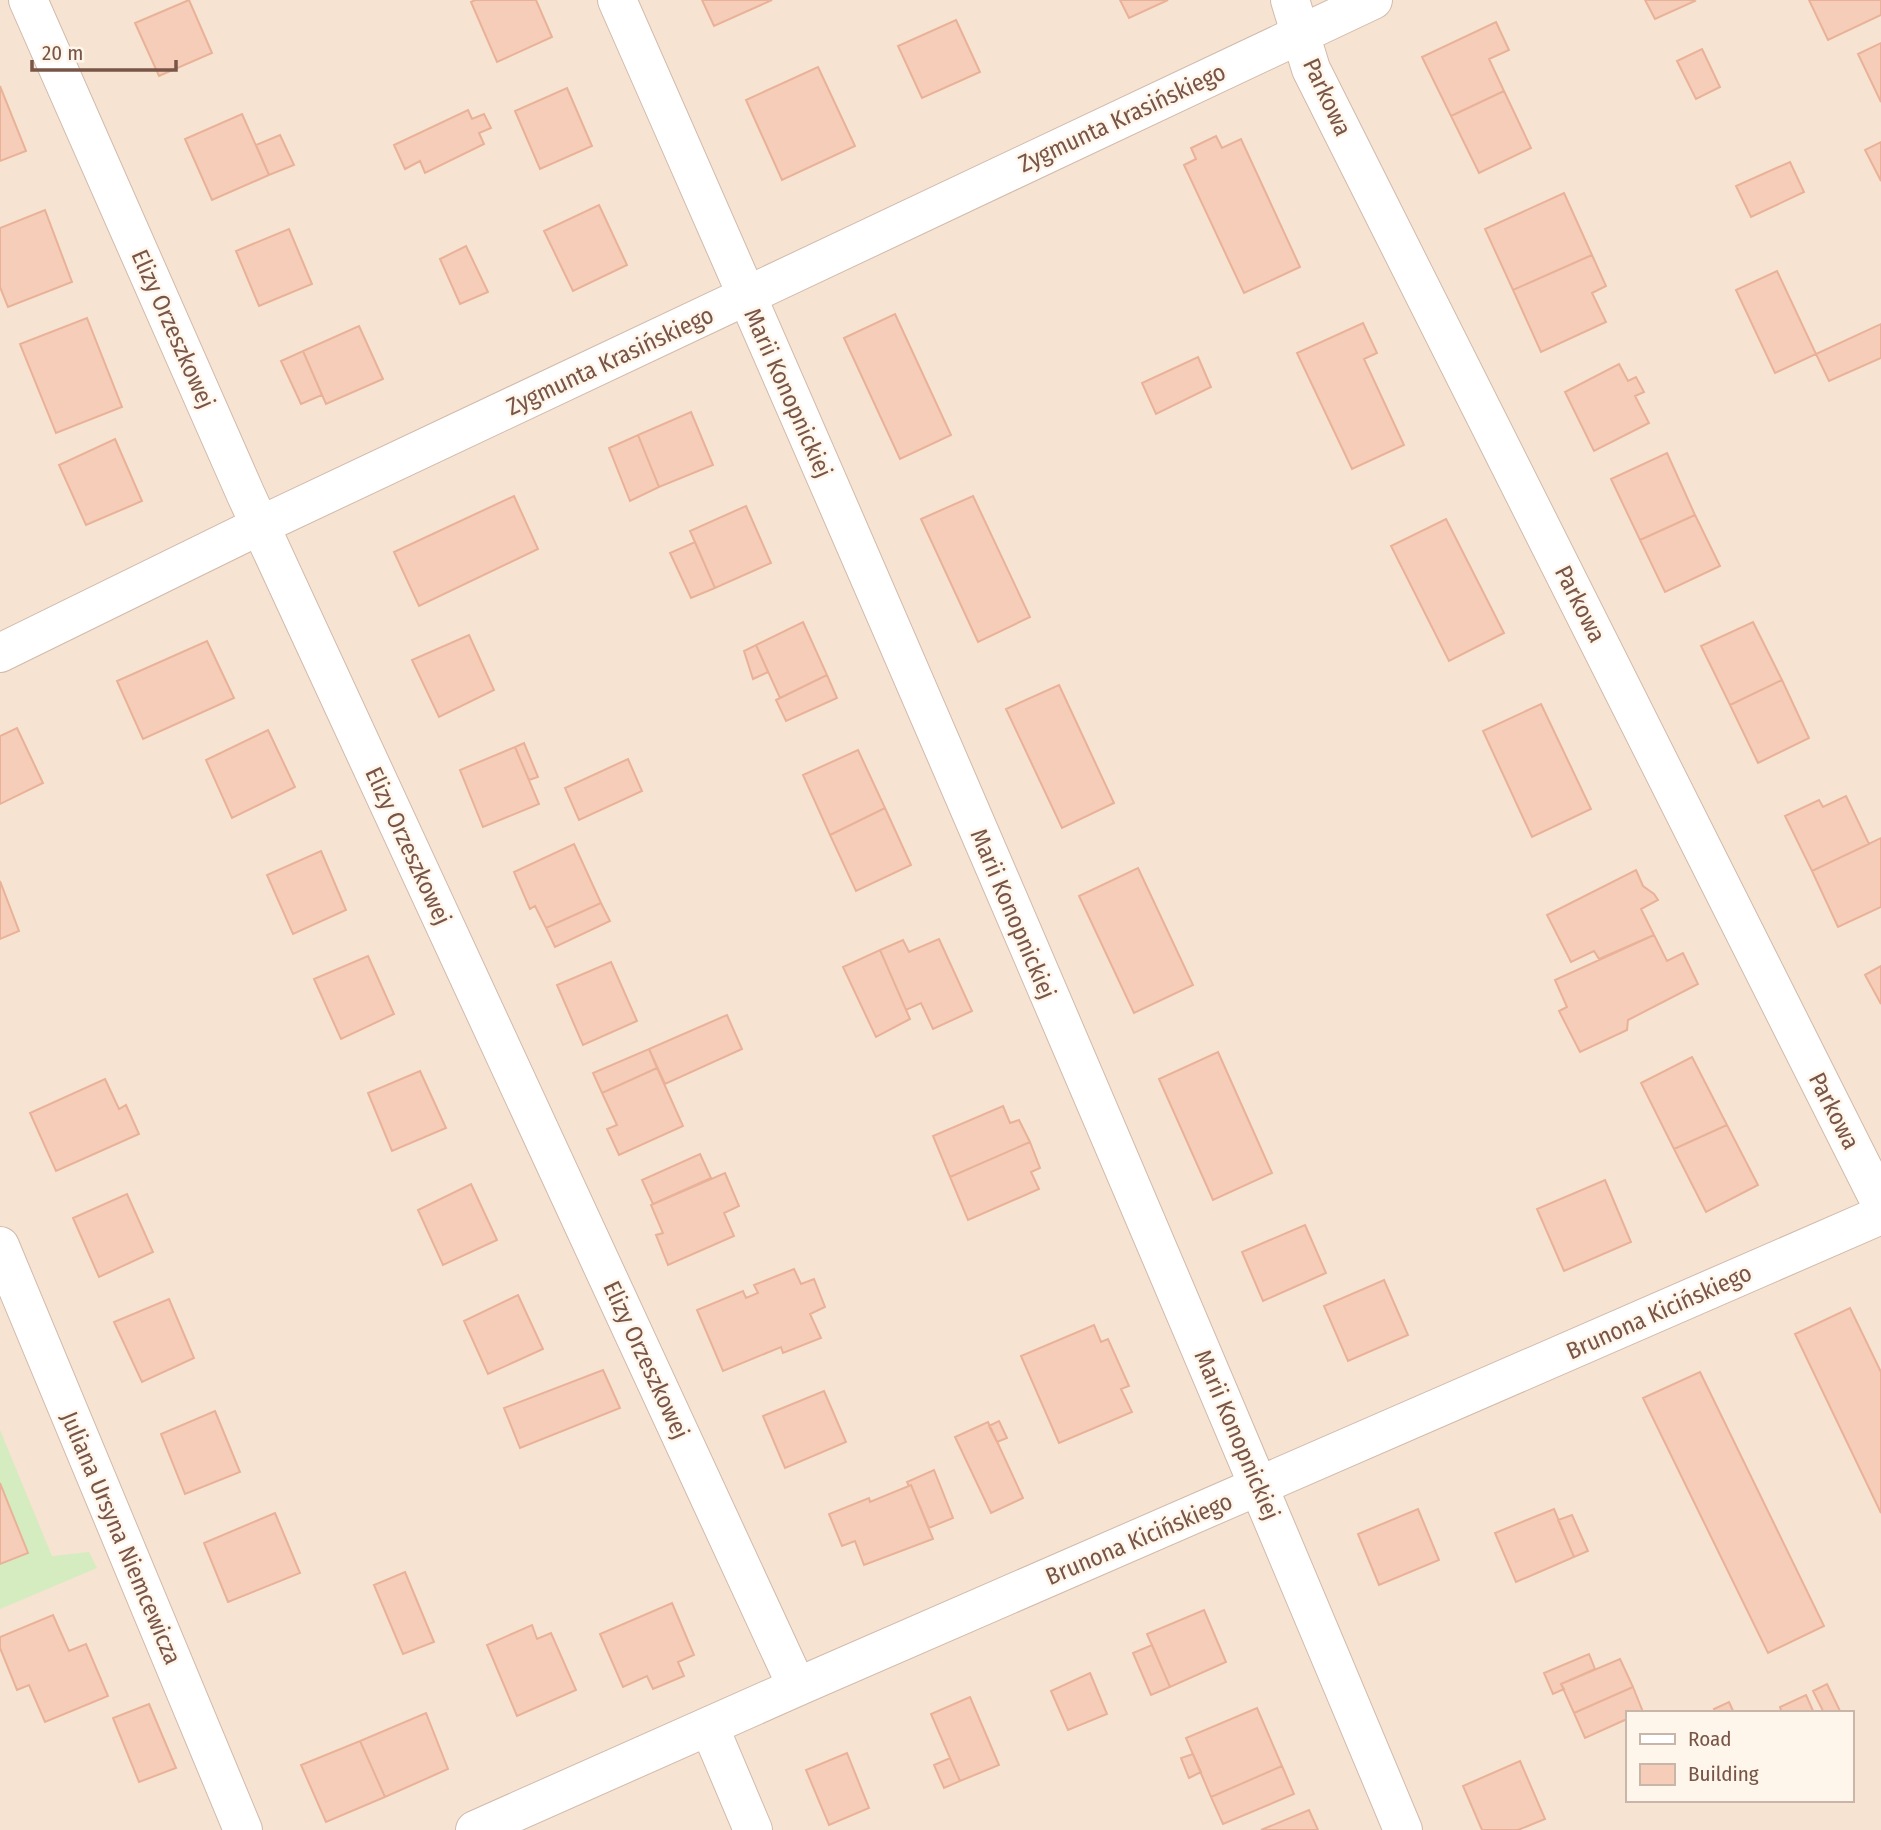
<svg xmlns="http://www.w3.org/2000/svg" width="1881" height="1830" font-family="'Fira Sans Condensed',sans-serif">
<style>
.residential{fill:#f6e3d1;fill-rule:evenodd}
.green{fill:#d5ecc1}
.building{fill:#f5cdb9;stroke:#e9b298;stroke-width:2}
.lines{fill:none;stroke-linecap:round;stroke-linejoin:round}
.minor-casing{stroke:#d2baab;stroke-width:40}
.minor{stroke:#fff;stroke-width:38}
.labels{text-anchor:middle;stroke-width:5;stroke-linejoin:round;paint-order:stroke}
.street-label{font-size:24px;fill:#785547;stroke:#fff6eb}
</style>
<rect width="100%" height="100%" fill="#fef2e3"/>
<path class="residential" d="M0,0H1881V1830H0ZM1627,1713H1851V1800H1627Z"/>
<path class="green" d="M0,1430L52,1556L89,1552L97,1568L0,1609V1564L28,1552L0,1483Z"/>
<path class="building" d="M189,0L212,53L159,76L135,23Z
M475,0H536L552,37L497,62L471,2Z
M702,0H772L714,26Z
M1120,0H1168L1129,18Z
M1645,0H1694L1695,1L1655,19Z
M1809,0H1881V15L1828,40Z
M956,20L980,72L922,98L898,46Z
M1496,22L1509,50L1489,59L1504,91L1451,116L1422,57Z
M1881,43V102L1858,54Z
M1702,49L1720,87L1696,99L1677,61Z
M818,67L855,146L782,180L746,100Z
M0,86L26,151L0,161Z
M567,88L592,146L540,169L515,111Z
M1504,91L1531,148L1479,173L1451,116Z
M468,110L472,119L484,114L491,128L479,133L484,144L425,173L420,161L405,169L394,145Z
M242,114L269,175L212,200L185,139Z
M280,135L294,165L269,175L256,145Z
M1216,136L1222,148L1241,139L1300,267L1244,293L1184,165L1196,159L1191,148Z
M1881,142V181L1865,150Z
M1790,162L1804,192L1751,217L1736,186Z
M1564,193L1592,255L1513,290L1485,229Z
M599,205L627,265L573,291L544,231Z
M45,210L72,282L8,307L0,287V228Z
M289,229L312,284L259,306L236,251Z
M466,246L488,292L460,304L440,259Z
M1592,255L1606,286L1592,293L1606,322L1541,352L1513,290Z
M1777,271L1816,354L1775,373L1736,290Z
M895,314L951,435L900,459L844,338Z
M87,318L122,407L56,433L20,344Z
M1363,323L1377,353L1364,359L1404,445L1352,469L1297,353Z
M1881,324V358L1829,381L1816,354Z
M359,326L383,379L326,404L303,351Z
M303,351L322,395L301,404L281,361Z
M1198,357L1211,387L1156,414L1142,383Z
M1619,364L1628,381L1636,377L1644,392L1635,396L1649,423L1594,451L1565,392Z
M691,412L713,465L659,487L638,435Z
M638,435L659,487L630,501L609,448Z
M115,439L142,501L86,525L59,465Z
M1667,453L1695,515L1640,540L1611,479Z
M514,496L538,549L419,606L394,552Z
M973,496L1030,617L978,642L921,519Z
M746,506L771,563L715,588L690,531Z
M1695,515L1720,566L1665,592L1640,540Z
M1446,519L1504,633L1449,661L1391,546Z
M695,542L715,588L691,598L670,553Z
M803,622L827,675L780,698L756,645Z
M1753,622L1782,680L1730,705L1701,646Z
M469,635L494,690L439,717L412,660Z
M207,641L234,698L143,739L117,681Z
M756,645L768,672L753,679L744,651Z
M827,675L837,698L786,721L776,700Z
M1782,680L1809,738L1758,763L1730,705Z
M1059,685L1114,803L1062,828L1006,709Z
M1541,704L1591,809L1532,837L1483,731Z
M17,728L43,783L0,804V736Z
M268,730L295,787L232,818L206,760Z
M524,743L538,777L529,780L515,747Z
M515,747L539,804L483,827L460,770Z
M858,750L885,808L830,835L803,775Z
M628,759L642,791L579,820L565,788Z
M1846,796L1869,844L1812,871L1785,816L1819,800L1823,807Z
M885,808L911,865L856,891L830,835Z
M1881,838V907L1838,927L1812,871Z
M574,844L601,903L546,928L535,906L530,909L514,872Z
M321,851L346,910L293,934L267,875Z
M1138,868L1193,985L1134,1013L1079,896Z
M1636,870L1643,886L1654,894L1658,900L1641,909L1654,935L1599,959L1594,951L1571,962L1547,915Z
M0,881L19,931L0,939Z
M601,903L610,921L555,947L546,928Z
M1654,935L1667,961L1683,953L1698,984L1628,1020L1627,1030L1580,1052L1559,1011L1567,1007L1555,980Z
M939,939L972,1011L933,1029L921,1003L906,1010L880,950L903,940L909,952Z
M880,950L910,1019L876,1037L843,967Z
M368,956L394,1014L341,1039L314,979Z
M611,962L637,1021L583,1045L557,985Z
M1881,966V1004L1865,975Z
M727,1015L742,1049L665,1084L649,1049Z
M649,1049L657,1068L602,1093L593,1073Z
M1218,1052L1272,1173L1213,1200L1159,1079Z
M1692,1057L1727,1125L1674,1149L1641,1083Z
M657,1068L683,1126L619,1155L607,1129L617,1125L602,1093Z
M420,1071L446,1128L392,1151L368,1093Z
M105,1079L119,1109L126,1105L139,1134L56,1171L30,1113Z
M1003,1106L1010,1123L1019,1120L1030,1142L950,1177L933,1136Z
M1727,1125L1758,1185L1706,1212L1674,1149Z
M1030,1142L1040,1168L1031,1172L1039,1189L968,1220L950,1177Z
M700,1154L711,1178L653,1204L642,1180Z
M725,1173L739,1206L724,1213L734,1236L668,1265L656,1235L663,1233L651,1205Z
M1605,1180L1631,1242L1564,1271L1537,1209Z
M471,1184L497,1240L443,1265L418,1210Z
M127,1194L153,1252L99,1277L73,1218Z
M1305,1225L1326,1273L1263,1301L1242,1252Z
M794,1269L801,1284L814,1279L825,1307L810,1314L821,1338L783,1353L781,1347L723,1371L697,1310L743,1291L746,1298L758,1293L754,1285Z
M1384,1280L1408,1335L1348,1361L1324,1306Z
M518,1295L543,1349L488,1374L464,1321Z
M169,1299L194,1358L142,1382L114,1322Z
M1850,1308L1881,1372V1513L1795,1334Z
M1094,1325L1101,1342L1108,1339L1129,1386L1121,1389L1132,1412L1059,1443L1021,1356Z
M603,1370L620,1408L520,1448L504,1408Z
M1700,1372L1824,1626L1768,1653L1643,1398Z
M824,1391L846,1442L785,1468L763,1416Z
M215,1411L240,1472L185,1494L161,1434Z
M999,1421L1007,1438L997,1442L989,1426Z
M988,1422L1023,1498L991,1513L955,1437Z
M934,1470L953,1518L929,1528L911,1485L909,1486L907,1482Z
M0,1483L28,1553L0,1564Z
M911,1485L933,1539L864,1565L855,1541L842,1546L829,1514L869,1498L870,1502Z
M1418,1509L1439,1560L1379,1585L1358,1534Z
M1554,1509L1574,1557L1516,1582L1495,1533Z
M275,1513L300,1573L228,1602L204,1543Z
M1572,1515L1588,1551L1574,1557L1558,1520Z
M405,1572L434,1642L403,1654L374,1585Z
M672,1603L694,1655L678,1662L684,1676L653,1689L647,1676L623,1687L600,1634Z
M1204,1610L1226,1662L1170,1687L1147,1634Z
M53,1615L69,1651L86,1644L108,1696L45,1722L29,1685L17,1690L0,1648V1637Z
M532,1625L537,1639L551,1633L576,1690L517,1716L487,1645Z
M1152,1645L1170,1687L1151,1695L1133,1653Z
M1589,1654L1595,1669L1561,1684L1564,1689L1553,1694L1544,1673Z
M1620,1659L1633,1687L1574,1713L1561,1684Z
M1090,1673L1107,1714L1068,1730L1051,1691Z
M1827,1684L1841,1713H1824L1813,1691Z
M1633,1687L1643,1712L1627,1713V1719L1585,1738L1574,1713Z
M1806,1695L1814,1713H1782L1780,1707Z
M970,1697L999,1765L960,1781L931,1714Z
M1729,1702L1734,1713H1716L1714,1709Z
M149,1704L176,1768L139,1782L113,1718Z
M1257,1708L1282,1766L1211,1797L1186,1738Z
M426,1713L448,1769L385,1797L360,1741Z
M360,1741L385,1797L326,1822L301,1765Z
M847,1753L869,1808L829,1825L806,1770Z
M1193,1754L1201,1772L1189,1778L1181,1758Z
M950,1758L960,1781L944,1788L934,1765Z
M1520,1761L1545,1819L1518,1830H1482L1463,1786Z
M1282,1766L1294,1794L1223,1824L1211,1797Z
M1309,1810L1318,1830H1261Z"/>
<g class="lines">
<g class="minor-casing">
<path id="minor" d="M28,0L246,495L797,1687
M617,0C885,608 1147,1218 1403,1830
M1290,0L1311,69L1881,1204
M0,653L261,525L1373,0
M0,1246L243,1830
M709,1726L753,1830
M475,1830L797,1687L1881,1215"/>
</g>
<use href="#minor" class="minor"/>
</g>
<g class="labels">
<g class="street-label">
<text transform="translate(1327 97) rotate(65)" y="8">Parkowa</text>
<text transform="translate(1122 118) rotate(-25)" y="8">Zygmunta Krasińskiego</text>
<text transform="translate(173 329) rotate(66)" y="8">Elizy Orzeszkowej</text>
<text transform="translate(610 361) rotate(-25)" y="8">Zygmunta Krasińskiego</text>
<text transform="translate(788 393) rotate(66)" y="8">Marii Konopnickiej</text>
<text transform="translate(1580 604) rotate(63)" y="8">Parkowa</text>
<text transform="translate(408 846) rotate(65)" y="8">Elizy Orzeszkowej</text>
<text transform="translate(1013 914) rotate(67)" y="8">Marii Konopnickiej</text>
<text transform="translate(1834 1111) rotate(63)" y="8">Parkowa</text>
<text transform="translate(1659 1312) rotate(-24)" y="8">Brunona Kicińskiego</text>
<text transform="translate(646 1360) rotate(65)" y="8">Elizy Orzeszkowej</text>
<text transform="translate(1237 1435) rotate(67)" y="8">Marii Konopnickiej</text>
<text transform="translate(121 1538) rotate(67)" y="8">Juliana Ursyna Niemcewicza</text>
<text transform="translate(1139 1539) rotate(-23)" y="8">Brunona Kicińskiego</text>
</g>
</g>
<rect x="1626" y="1711" width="228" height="91" fill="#fff6eb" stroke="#c9b6a9" stroke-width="2"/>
<rect x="1640" y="1734" width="35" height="10" fill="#ffffff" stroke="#c9b6a9" stroke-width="2"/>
<text x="1688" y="1746" font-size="21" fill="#785547">Road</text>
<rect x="1640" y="1764" width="35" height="21" fill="#f5cdb9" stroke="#c9b6a9" stroke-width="2"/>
<text x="1688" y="1781" font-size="21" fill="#785547">Building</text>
<path d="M32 60v10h144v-10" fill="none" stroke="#785547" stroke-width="3.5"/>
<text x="42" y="60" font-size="21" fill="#785547" stroke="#fff6eb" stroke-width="5" paint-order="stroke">20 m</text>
</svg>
